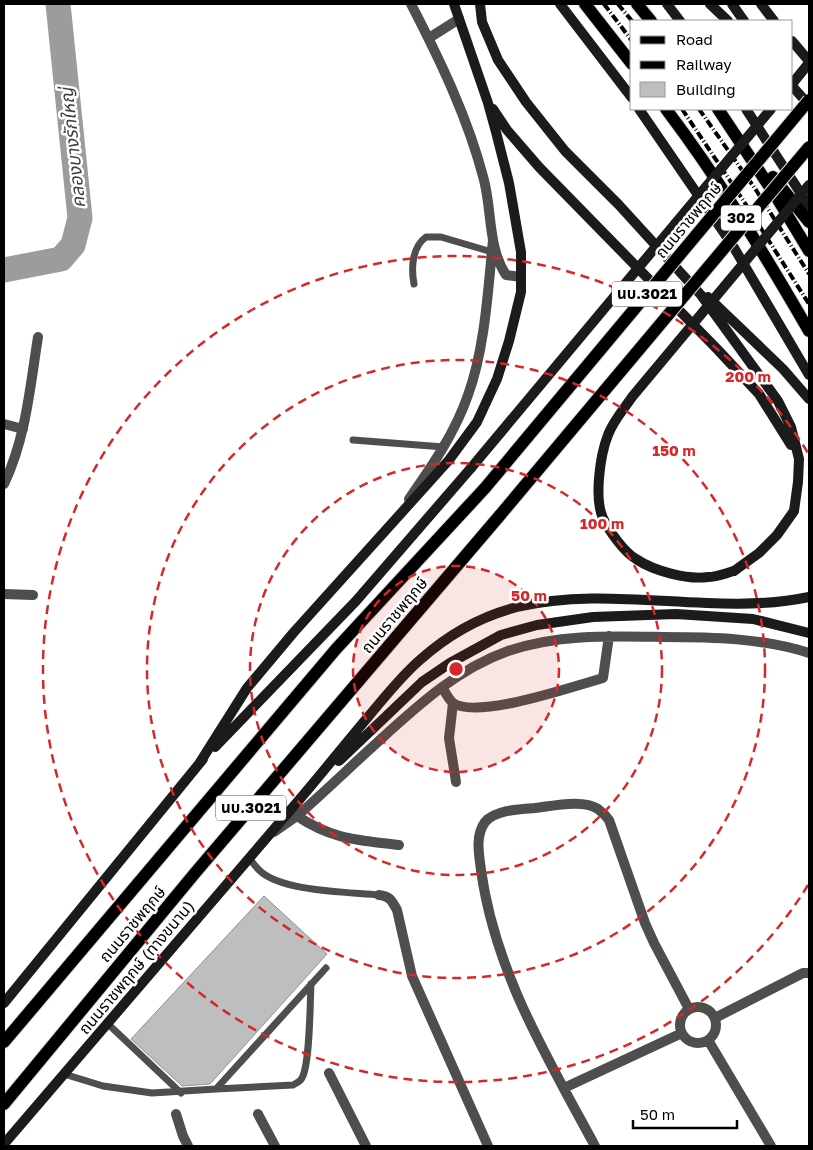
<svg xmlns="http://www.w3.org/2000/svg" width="813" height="1150" font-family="'Golos Text','Noto Sans Thai',sans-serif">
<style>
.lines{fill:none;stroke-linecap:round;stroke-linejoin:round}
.river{stroke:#9c9c9c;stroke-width:25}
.building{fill:#bebebe;stroke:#929292}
.primary-casing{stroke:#dbdbdb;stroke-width:14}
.lane{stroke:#4e4e4e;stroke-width:7}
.street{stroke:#4e4e4e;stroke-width:10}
.secondary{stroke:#1b1b1b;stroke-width:10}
.primary{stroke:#000;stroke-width:12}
.rail{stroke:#000;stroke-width:4;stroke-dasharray:8 2.5 1 2.5;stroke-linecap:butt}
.primary-bridge-casing{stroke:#dbdbdb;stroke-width:14;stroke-linecap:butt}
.secondary-bridge{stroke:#1b1b1b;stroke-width:10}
.primary-bridge{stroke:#000;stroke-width:12}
.ring{fill:none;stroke:#d62828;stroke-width:2.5;stroke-dasharray:9 6}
.labels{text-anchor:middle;stroke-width:5;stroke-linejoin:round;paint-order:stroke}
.shield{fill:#fff;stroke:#4c4c4c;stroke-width:1}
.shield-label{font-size:15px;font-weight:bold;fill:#000}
.street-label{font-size:16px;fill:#000;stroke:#fff}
.water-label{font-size:18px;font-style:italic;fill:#3d3d3d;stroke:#fff}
.centre{fill:#d62828;stroke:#fff;stroke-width:2.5}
.ring-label{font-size:15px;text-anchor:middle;font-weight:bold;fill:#d62828;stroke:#fff;stroke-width:5;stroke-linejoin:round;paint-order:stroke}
</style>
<rect width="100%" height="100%" fill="#fff"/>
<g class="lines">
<path class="river" d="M4,270L61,259L73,245L80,218L58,4"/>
</g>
<path class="building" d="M264,896L327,954L210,1084L182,1086L131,1039Z"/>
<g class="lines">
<g class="primary-casing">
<path id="primary" d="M585,4L632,64
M637,4L651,21
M666,109C719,179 765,255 809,331
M718,109L777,198L809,251
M773,177L809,222
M4,1042L336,649L485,488
M4,1104L195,873L501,514"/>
</g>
<path class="lane" d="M414,284C411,268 412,247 426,237H441L492,252
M353,440L444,447
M249,858C252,862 255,866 259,870C281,892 349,892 379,895
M107,1023L181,1093
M64,1074L103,1086L152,1093L216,1089L326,968
M216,1089L293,1085C296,1083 300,1082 302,1078C310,1064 310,1003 311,984"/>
<path class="street" d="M411,4C440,60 468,118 484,180C492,211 488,248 506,275L521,277
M429,38L459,19
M4,424L23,429
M4,484C26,438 30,387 38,337
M409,499C432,466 455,433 468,395C485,348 488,290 493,240
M4,594L33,595
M442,687C445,692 449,700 453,703C476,719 565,689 593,681L603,678L609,636
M453,703L449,738L456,782
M297,816C333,840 359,840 399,845
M274,832L297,816C322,794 346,771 370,749C412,711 454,670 508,651C558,634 611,636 663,637C711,637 763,638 809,653
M379,895C390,896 392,901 397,910L412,976L488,1146
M680 1025a18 18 0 1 1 36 0a18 18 0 1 1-36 0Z
M715,1018L803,973H809
M708,1040L771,1146
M329,1073L366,1146
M564,1088L682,1033
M176,1114L183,1136L188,1146
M258,1114L275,1146
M595,1146C547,1057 495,972 481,870C479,854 475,836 485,822C495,810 520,809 535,808C553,806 583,799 598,809C602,812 606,816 609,820L645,923L654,943L689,1009"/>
<path class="secondary" d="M480,4L482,22L498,60L526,102L565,151L619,205L701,295L778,401L791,427L799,459L798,482L794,511L777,535L759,553L734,571
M560,4L632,98
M667,4L680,21
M710,4L728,21
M732,4L744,21
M761,4L774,21
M792,41L809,61
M792,86L809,105
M493,109L507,130L539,167L718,350L759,394L791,445
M639,109L733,246L809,375
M746,109L809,206
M708,297L783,369L809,399
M215,747L356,601L471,468
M339,761L422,682L450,663L501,635L537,625L593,617L676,614L753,619L809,633
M199,764L247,688L294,632L449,460L477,422L497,379L509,341L521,292V252L509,183L496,132L488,103L454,4
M4,1003L203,759
M4,1144C98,1033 193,924 287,814C315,782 341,749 368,717C385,697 401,676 421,659C448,635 482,616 517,607C613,584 713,617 809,597"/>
<use href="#primary" class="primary"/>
<path class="rail" d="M604,4L632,41
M618,4L632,21
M682,109L743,200L809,304
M699,109L756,190L809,274"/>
<g class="primary-bridge-casing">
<path id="primary-bridge" d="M485,488L809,100
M501,514L809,147"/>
</g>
<path class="secondary-bridge" d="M792,84L809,63
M471,468L771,109
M734,571C726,573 717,577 708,577C687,580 654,571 636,559C624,552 609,531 603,518C594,499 600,455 608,435C613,421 624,409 632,397L809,185"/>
<use href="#primary-bridge" class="primary-bridge"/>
</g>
<circle cx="456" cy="669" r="103" fill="#d62828" fill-opacity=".12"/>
<g class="ring">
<circle cx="456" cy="669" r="103"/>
<circle cx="456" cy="669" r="206"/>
<circle cx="456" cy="669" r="309"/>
<path d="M808 885A413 413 0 1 1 808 453"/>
</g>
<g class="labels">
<g class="shield">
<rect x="721" y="205.5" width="40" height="25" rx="4"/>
<rect x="612" y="281.5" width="70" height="25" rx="4"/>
<rect x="216" y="795.5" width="70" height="25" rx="4"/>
</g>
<g class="shield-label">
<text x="741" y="223">302</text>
<text x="647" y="299">นบ.3021</text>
<text x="251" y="813">นบ.3021</text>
</g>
<g class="street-label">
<text transform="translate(688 220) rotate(-50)" y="6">ถนนราชพฤกษ์</text>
<text transform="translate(394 615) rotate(-50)" y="6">ถนนราชพฤกษ์</text>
<text transform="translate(132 924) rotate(-50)" y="6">ถนนราชพฤกษ์</text>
<text transform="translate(136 967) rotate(-50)" y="6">ถนนราชพฤกษ์ (ทางขนาน)</text>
</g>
<g class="water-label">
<text transform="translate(73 148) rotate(-96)" y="6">คลองบางรักใหญ่</text>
</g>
</g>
<circle cx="456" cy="669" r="8" class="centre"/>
<g class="ring-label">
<text x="748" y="382">200 m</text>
<text x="674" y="456">150 m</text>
<text x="602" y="529">100 m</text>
<text x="529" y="601">50 m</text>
</g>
<rect width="813" height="1150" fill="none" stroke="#000000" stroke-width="10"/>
<rect x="630" y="20" width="162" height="90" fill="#ffffff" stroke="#999999"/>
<rect x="640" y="36" width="25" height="8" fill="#000000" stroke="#999999"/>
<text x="676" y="45" font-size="15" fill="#000000">Road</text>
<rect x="640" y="61" width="25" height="8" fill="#000000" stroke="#999999"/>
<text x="676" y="70" font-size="15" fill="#000000">Railway</text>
<rect x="640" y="82" width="25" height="15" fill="#bebebe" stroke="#999999"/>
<text x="676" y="95" font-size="15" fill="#000000">Building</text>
<path d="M633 1120v8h104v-8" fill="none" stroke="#000000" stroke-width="2.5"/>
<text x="640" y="1120" font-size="15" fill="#000000" stroke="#ffffff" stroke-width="4" paint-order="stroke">50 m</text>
</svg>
